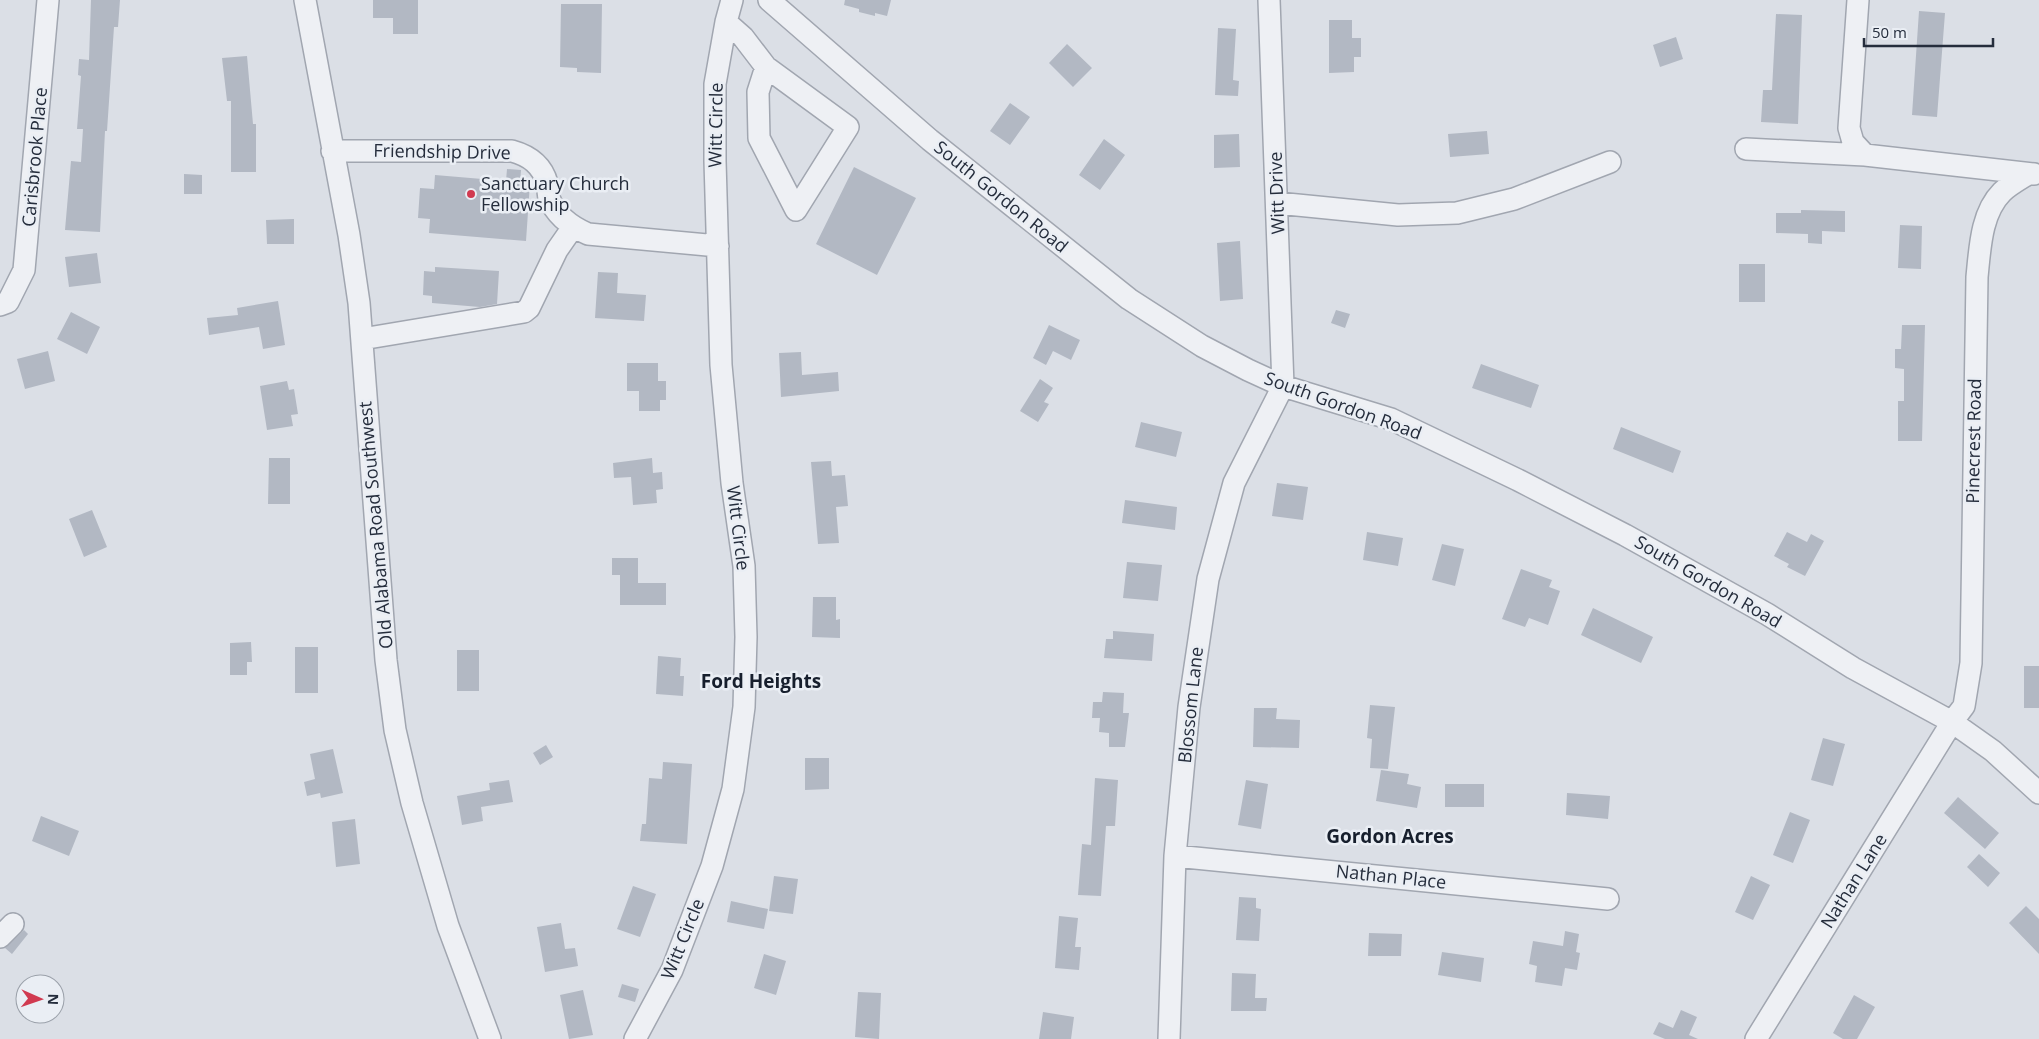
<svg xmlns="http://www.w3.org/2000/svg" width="2039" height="1039" font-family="'Open Sans',sans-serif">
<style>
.building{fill:#b2b8c3}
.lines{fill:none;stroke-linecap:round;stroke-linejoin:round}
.minor-casing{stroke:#a1a6b0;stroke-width:24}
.minor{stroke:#eef0f4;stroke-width:21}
.poi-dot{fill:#d13a50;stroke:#eaeef4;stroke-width:2}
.labels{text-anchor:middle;stroke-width:5;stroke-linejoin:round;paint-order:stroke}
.street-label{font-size:18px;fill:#252d3c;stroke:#eaeef4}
.poi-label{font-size:18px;fill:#252d3c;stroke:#eaeef4;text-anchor:start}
.neighbourhood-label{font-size:19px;font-weight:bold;fill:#171f2d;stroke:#eaeef4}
</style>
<rect width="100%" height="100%" fill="#dbdfe6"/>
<path class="building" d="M91,0H120L118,27H114L107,131H105L100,232L65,230L71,161L81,162L83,129H77L81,76L78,75L79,59L89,60Z
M373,0H418V34H393V18H373Z
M845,0H891L887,16L875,13V16L859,12V9L844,5Z
M561,4H602L601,73L577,72V68L560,67Z
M1919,11L1945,13L1937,117L1912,115Z
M1776,14L1802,15L1798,124L1761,122L1763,90H1772Z
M1329,20H1352V38H1361V57H1354V72L1329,73Z
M1218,28L1236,29L1233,80L1239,81L1238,96L1215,95Z
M1676,37L1683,59L1660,67L1653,45Z
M1067,44L1092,68L1073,87L1049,63Z
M247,56L253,124H256V172H231V101H227L222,58Z
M1010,103L1030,117L1010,145L990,131Z
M1487,131L1489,154L1450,157L1448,134Z
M1239,134L1240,167L1214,168V135Z
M1104,139L1125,155L1100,190L1079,175Z
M854,167L916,198L877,275L816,244Z
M507,169L521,170L520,183H530L526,241L429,233L430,219L418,218L420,188L434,189L435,175L506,181Z
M184,174L202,175V194H184Z
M1801,210L1845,211V232L1822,231V244L1808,243V234L1776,233V213H1801Z
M294,219V244H267L266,220Z
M1900,225L1922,226L1921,269L1898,268Z
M1240,241L1243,299L1220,301L1217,243Z
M97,253L101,283L69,287L65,257Z
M1739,264H1765V302H1739Z
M435,267L499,271L497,304L480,307L432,303V296L423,295L424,271L435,272Z
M598,272L618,273L617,293L646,295L644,321L595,318Z
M278,301L285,345L263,349L259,327L209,335L207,318L238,315L237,308Z
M1336,310L1350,314L1345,328L1331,323Z
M71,312L100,327L87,354L57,339Z
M1049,325L1080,340L1071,360L1053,351L1046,365L1033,358Z
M1902,325H1925L1922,441H1898V401H1904V369L1895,368V349H1901Z
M48,351L55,381L25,389L17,359Z
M801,352L802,375L838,372L839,391L781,397L779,353Z
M627,363H658V381H666V400H660V411H639V391H627Z
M1481,364L1539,385L1531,408L1472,388Z
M1040,379L1053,388L1044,402L1049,404L1038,422L1020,411Z
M287,381L289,390L294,389L298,414L291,415L293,426L267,430L260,386Z
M1141,422L1182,432L1176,457L1135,447Z
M1621,427L1681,451L1673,473L1613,449Z
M269,458H290V504H268Z
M652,458L653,473L662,472L663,489L656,490L657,503L633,505L631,477L614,478L613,463Z
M831,461L832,476L845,475L848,506L836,507L839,543L818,544L811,462Z
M1277,483L1308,487L1303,520L1272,516Z
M1125,500L1177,507L1175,530L1122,523Z
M92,510L107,547L84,557L69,519Z
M1367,532L1403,538L1398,566L1363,560Z
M1787,532L1807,542L1811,534L1824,541L1805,576L1787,567L1789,564L1774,556Z
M1442,544L1464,549L1455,586L1432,580Z
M612,558H638V583H666V605H620V575H612Z
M1127,562L1162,565L1158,601L1123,598Z
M1521,569L1552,580L1549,587L1560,591L1548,625L1529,618L1525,627L1502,619Z
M813,597H836V620L840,619V638L812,637Z
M1593,608L1653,637L1641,663L1581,635Z
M1113,631L1154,634L1152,661L1104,658L1106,639H1113Z
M251,642L252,662H247V675H230V643Z
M295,647H318V693H295Z
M457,650H479V691H457Z
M658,656L681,658L680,676H684L683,696L656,694Z
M2024,666H2039V708H2024Z
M1103,692L1124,693L1123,713H1129L1125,747H1109V733L1099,732L1100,718H1092L1093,702H1102Z
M1370,705L1395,707L1388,769L1370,768L1372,739L1367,738Z
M1254,708H1277L1276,719L1300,720L1299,748L1253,747Z
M1823,738L1845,744L1833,786L1811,780Z
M546,745L553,757L540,765L533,753Z
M333,749L343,793L321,798L320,793L307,796L304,782L315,779L310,754Z
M805,758H829V789L805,790Z
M663,762L692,764L687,844L640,841L642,824H646L649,778L662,779Z
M1381,770L1409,774L1407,784L1421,787L1417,808L1376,801Z
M1095,778L1118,780L1115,826H1106L1101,896L1078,895L1082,844L1091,845Z
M509,780L513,802L481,807L483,821L462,825L457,796L490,790L489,783Z
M1246,780L1268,784L1261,829L1238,825Z
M1445,784H1484V807H1445Z
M1567,793L1610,796L1608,819L1566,815Z
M1958,797L1999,833L1985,849L1944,813Z
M1790,812L1810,820L1793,863L1773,855Z
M41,816L79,831L69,856L32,841Z
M355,819L360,864L336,867L332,822Z
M1979,854L2000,873L1988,887L1967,867Z
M774,876L798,879L793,914L769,911Z
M1751,876L1770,885L1753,920L1735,912Z
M633,886L656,894L640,937L617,929Z
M1239,897L1256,898V908L1261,909L1259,941L1236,940Z
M731,901L768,909L764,929L727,922Z
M2026,906L2039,919V954L2009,923Z
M1059,916L1078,918L1075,947H1081L1079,970L1055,968Z
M561,923L565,949L575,948L578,966L545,972L537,927Z
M24,930L28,934L12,954L5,948Z
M1565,931L1579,934L1576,952L1580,953L1577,970L1565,968L1562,986L1535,982L1537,966L1529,964L1533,941L1563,946Z
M1369,933L1402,934L1401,956H1368Z
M1442,952L1484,958L1481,982L1438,975Z
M764,954L786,961L776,995L754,988Z
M1232,973L1256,974L1255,998H1267L1266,1011H1231Z
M622,984L639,989L635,1002L618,997Z
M583,990L593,1035L569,1039L560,995Z
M858,992L881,993L879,1039L855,1037Z
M1854,995L1875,1007L1857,1039H1843L1833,1033Z
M1681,1010L1697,1017L1689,1035L1698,1039H1665L1653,1034L1659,1022L1673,1028Z
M1043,1012L1074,1017L1071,1039H1039Z"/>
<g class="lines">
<g class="minor-casing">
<path id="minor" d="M305,0L349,235L359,303L386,660L395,730L412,803L448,926L490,1039
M769,0L930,140L1129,299L1202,346L1248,370L1283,386L1391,419L1518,480L1625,535L1767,614L1853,668L1952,722L1993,751L2039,793
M1858,0L1849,128L1853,142L1865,155
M726,22L743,37L766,67L848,127L796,210L759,138L758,92L766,67
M1746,149L1865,155L2034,174
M332,151H512C530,156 542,165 547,183C548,188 548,194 549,198C556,216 572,227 588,234L718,246
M1277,203L1398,215L1457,213L1514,199L1610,162
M0,305L8,302L24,270L48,0
M362,339L524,312L529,308L557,250L573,227
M1175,856L1608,899
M0,937L13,924
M635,1039L672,970L712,866L733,789L744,707L746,637L744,566L732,483L721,365L715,161V84L726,22L732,0
M1169,1039L1175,856L1189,707L1208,579L1234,483L1283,386L1269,0
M1756,1039L1952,722L1964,706L1971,663L1977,277C1980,248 1981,213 2002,192C2009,185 2020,179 2028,174"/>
</g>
<use href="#minor" class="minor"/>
</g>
<circle class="poi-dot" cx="471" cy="194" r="5"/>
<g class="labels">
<g class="street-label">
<text transform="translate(716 125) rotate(-89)" y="6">Witt Circle</text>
<text transform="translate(442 152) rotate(1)" y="6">Friendship Drive</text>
<text transform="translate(35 157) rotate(-85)" y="6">Carisbrook Place</text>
<text transform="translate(1277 193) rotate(-92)" y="6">Witt Drive</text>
<text transform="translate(1001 197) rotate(39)" y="6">South Gordon Road</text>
<text transform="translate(1343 406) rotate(20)" y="6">South Gordon Road</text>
<text transform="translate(1974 441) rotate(-89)" y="6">Pinecrest Road</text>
<text transform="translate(376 525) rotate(-95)" y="6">Old Alabama Road Southwest</text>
<text transform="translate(738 528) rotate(83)" y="6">Witt Circle</text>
<text transform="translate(1708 582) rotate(30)" y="6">South Gordon Road</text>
<text transform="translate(1191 705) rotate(-84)" y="6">Blossom Lane</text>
<text transform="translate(1391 877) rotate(6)" y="6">Nathan Place</text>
<text transform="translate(1854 881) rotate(-58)" y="6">Nathan Lane</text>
<text transform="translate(683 939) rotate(-68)" y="6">Witt Circle</text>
</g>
<g class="poi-label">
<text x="481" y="190">Sanctuary Church<tspan x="481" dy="21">Fellowship</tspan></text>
</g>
<g class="neighbourhood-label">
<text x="761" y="688">Ford Heights</text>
<text x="1390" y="843">Gordon Acres</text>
</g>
</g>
<g transform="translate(40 999) rotate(92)"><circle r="24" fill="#eaeef4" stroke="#9ba1aa"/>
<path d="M0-4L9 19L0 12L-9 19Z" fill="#d13a50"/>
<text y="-8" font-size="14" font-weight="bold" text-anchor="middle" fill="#252d3c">N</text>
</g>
<path d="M1864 38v8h129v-8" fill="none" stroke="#252d3c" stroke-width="2.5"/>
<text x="1872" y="38" font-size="15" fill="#252d3c" stroke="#eaeef4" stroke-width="4" paint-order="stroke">50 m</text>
</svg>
